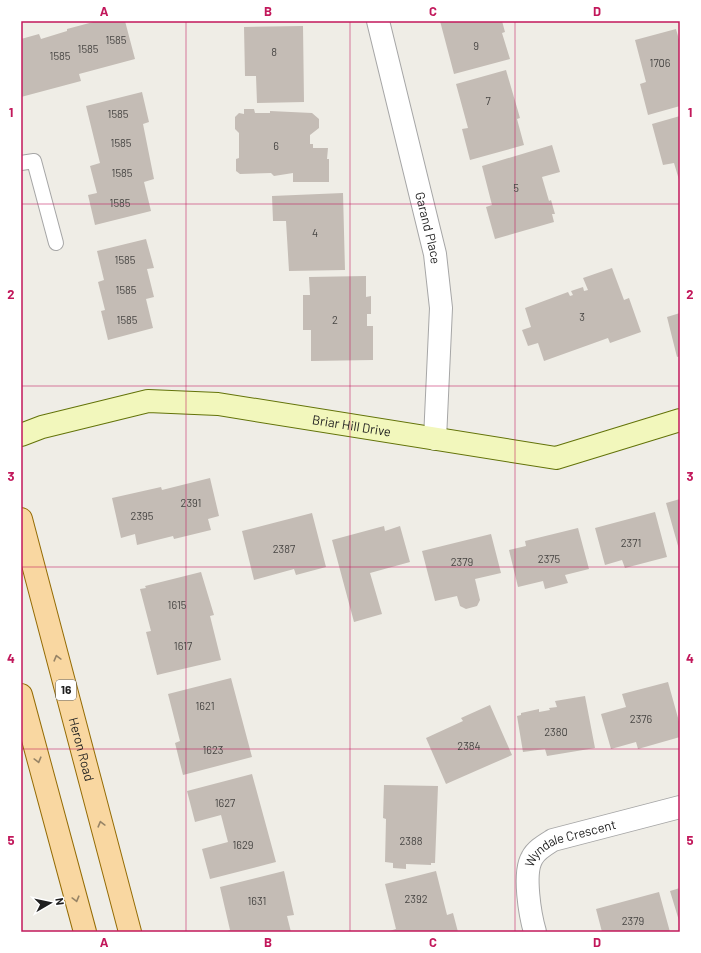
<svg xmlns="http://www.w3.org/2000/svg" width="701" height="953" font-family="Barlow,sans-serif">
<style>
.building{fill:#c4bcb5}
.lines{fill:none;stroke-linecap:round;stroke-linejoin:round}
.lane-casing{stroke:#a6a6a6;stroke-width:16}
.street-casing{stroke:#a6a6a6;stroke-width:24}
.secondary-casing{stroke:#637309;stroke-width:24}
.primary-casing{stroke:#956c05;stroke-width:24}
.lane{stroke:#fff;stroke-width:14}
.street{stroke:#fff;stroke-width:22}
.secondary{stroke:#f2f7bc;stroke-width:22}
.primary{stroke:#f9d7a1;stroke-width:22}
.oneway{stroke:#978466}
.grid{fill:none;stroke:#c2185b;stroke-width:1;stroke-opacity:0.55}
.labels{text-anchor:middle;stroke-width:4;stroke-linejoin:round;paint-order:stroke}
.number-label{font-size:11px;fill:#484644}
.shield{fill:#fff;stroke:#626262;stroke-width:1}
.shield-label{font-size:12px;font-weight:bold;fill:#1f1f1f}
.street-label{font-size:13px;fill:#1f1f1f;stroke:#fff}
.neatline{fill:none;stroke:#c2185b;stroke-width:1.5}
.grid-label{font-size:13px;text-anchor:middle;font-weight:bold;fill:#c2185b}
</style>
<rect width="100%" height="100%" fill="#efede6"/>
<path class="building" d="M97,21H125L135,59L79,74L81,81L21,97V39L39,34L41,39L67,31V29Z
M440,21H502L505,32L502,33L510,59L454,74Z
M303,26L304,102L257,103L256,76H245L244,27Z
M676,29L680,43V106L648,115L640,84L646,82L635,40Z
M506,70L520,118L517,119L524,145L470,160L462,129L468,128L456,84Z
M142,92L149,122L143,124L154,179L144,182L151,211L95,225L88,195L97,193L90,166L100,163L86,106Z
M244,109H254L255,113H270V111L312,113L319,119V128L310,135V144H313V148H328L327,159H329V182H293V173L274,176L271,173L240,174L236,171V159L239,158V133L235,129V117L239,113L244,114Z
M680,116V183L674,163L663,165L652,124Z
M552,145L560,172L542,177L549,201L551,200L555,214H552L554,222L495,239L486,207L492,205L482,166Z
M343,193L345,270L289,271L286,221H273L272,196Z
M146,239L154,268L147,269L154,297L146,299L153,328L108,340L101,311L105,310L98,282L104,280L97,251Z
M612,268L624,300L629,298L641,332L610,343L608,338L544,361L538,343L528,346L522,330L531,327L525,308L568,292L570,296L573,295L571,291L583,287L584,291L588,290L583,278Z
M366,276V297L371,296V314H367V326H373V360L311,361V330H303V295H310L309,277Z
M680,313V356L677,357L667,317Z
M210,478L219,516L208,519L211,530L174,539L173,536L137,545L135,534L121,538L112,498L161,487L162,490Z
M680,499V553L666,503Z
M655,512L667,557L625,568L622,560L605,565L595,528Z
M312,513L326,567L296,575L294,569L254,580L242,531Z
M384,526L385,531L400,526L410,562L370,573L382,614L354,622L332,540Z
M578,528L589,569L565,575L568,583L545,589L543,581L518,587L509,550L526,546L525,541Z
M491,534L501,573L475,579L480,600L477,606L466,609L460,606L457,596L435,601L422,551Z
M201,572L214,615L210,616L221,660L157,675L146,632L151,631L140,589L146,588L145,586Z
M231,678L252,757L183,775L175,743L180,741L168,694Z
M668,682L680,725V737L638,749L636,742L611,749L601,714L626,707L622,694Z
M585,696L595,748L547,756L545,749L523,752L517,716L521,715V713L539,709V712L550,710L549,708L557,707L555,701Z
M490,705L512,755L446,784L426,738L463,721L461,718Z
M252,774L276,862L210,879L202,849L228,842L221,815L195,822L187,791Z
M384,785L438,786L435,863H431V865L406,864V869L393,868V863L385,862L386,819L383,818Z
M284,871L294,915L287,916L291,932H225L230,930L220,887Z
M436,871L447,915L453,913L458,932H386L396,929L385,884Z
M680,888V924L670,891Z
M659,892L670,932H602L596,909Z"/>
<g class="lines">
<g class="lane-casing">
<path id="lane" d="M21,163L34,161L56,243"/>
</g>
<g class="street-casing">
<g id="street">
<path id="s1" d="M378,21L435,254L441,308L435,439"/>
<path id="s2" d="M535,932C530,915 523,873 532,858C536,850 545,845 553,840L680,807"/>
</g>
</g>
<g class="secondary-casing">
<g id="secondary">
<path id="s3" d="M21,435L42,427L148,401L218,404L556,458L680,420"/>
</g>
</g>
<g class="primary-casing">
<g id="primary">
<path id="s4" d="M21,519L130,932"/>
<path d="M21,695L85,932"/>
</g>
</g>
<use href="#lane" class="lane"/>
<use href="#street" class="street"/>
<use href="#secondary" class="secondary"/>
<use href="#primary" class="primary"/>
</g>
<defs><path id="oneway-chevron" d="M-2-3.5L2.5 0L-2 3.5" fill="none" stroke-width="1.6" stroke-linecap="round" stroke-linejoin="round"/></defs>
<g class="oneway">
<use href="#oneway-chevron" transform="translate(57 658) rotate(-105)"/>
<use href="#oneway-chevron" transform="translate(38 760) rotate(75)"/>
<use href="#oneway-chevron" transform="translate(101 824) rotate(-105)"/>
<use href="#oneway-chevron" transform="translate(76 899) rotate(75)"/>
</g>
<path class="grid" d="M186,21V932M350,21V932M515,21V932M21,204H680M21,386H680M21,567H680M21,749H680"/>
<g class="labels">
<g class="number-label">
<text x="116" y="44">1585</text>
<text x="476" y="50">9</text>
<text x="88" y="53">1585</text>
<text x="274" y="56">8</text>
<text x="60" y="60">1585</text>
<text x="660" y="67">1706</text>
<text x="488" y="105">7</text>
<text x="118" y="118">1585</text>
<text x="121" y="147">1585</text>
<text x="276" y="150">6</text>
<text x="122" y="177">1585</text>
<text x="516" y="192">5</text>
<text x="120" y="207">1585</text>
<text x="315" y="237">4</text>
<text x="125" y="264">1585</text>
<text x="126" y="294">1585</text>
<text x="582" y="321">3</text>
<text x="127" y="324">1585</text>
<text x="335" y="324">2</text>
<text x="191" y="507">2391</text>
<text x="142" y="520">2395</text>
<text x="631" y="547">2371</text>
<text x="284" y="553">2387</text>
<text x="549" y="563">2375</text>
<text x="462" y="566">2379</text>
<text x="177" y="609">1615</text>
<text x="183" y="650">1617</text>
<text x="205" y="710">1621</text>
<text x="641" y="723">2376</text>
<text x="556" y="736">2380</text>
<text x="469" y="750">2384</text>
<text x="213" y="754">1623</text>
<text x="225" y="807">1627</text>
<text x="411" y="845">2388</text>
<text x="243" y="849">1629</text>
<text x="416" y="903">2392</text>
<text x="257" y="905">1631</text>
<text x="633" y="925">2379</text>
</g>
<rect class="shield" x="56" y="680" width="20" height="20" rx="3"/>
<g class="shield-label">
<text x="66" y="694">16</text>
</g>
<g class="street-label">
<text dy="5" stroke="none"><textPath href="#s1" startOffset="213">Garand Place</textPath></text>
<text dy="5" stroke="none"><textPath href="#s3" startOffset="337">Briar Hill Drive</textPath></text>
<text dy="5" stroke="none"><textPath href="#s4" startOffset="238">Heron Road</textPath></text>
<text dy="5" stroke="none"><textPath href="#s2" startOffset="117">Wyndale Crescent</textPath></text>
</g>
</g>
<rect width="701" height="953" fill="none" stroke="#ffffff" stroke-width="44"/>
<g transform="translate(50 903) rotate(81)" stroke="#ffffff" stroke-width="3" paint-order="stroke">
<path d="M0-3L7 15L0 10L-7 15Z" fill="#1f1f1f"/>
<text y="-6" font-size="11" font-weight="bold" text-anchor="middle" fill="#1f1f1f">N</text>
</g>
<rect x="22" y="22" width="657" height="909" class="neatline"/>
<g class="grid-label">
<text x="104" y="16">A</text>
<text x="268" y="16">B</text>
<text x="433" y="16">C</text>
<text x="597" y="16">D</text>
<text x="11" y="117">1</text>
<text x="690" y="117">1</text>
<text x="11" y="299">2</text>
<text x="690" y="299">2</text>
<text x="11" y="481">3</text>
<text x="690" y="481">3</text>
<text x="11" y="663">4</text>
<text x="690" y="663">4</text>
<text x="11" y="845">5</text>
<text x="690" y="845">5</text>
<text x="104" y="947">A</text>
<text x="268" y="947">B</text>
<text x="433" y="947">C</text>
<text x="597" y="947">D</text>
</g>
</svg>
